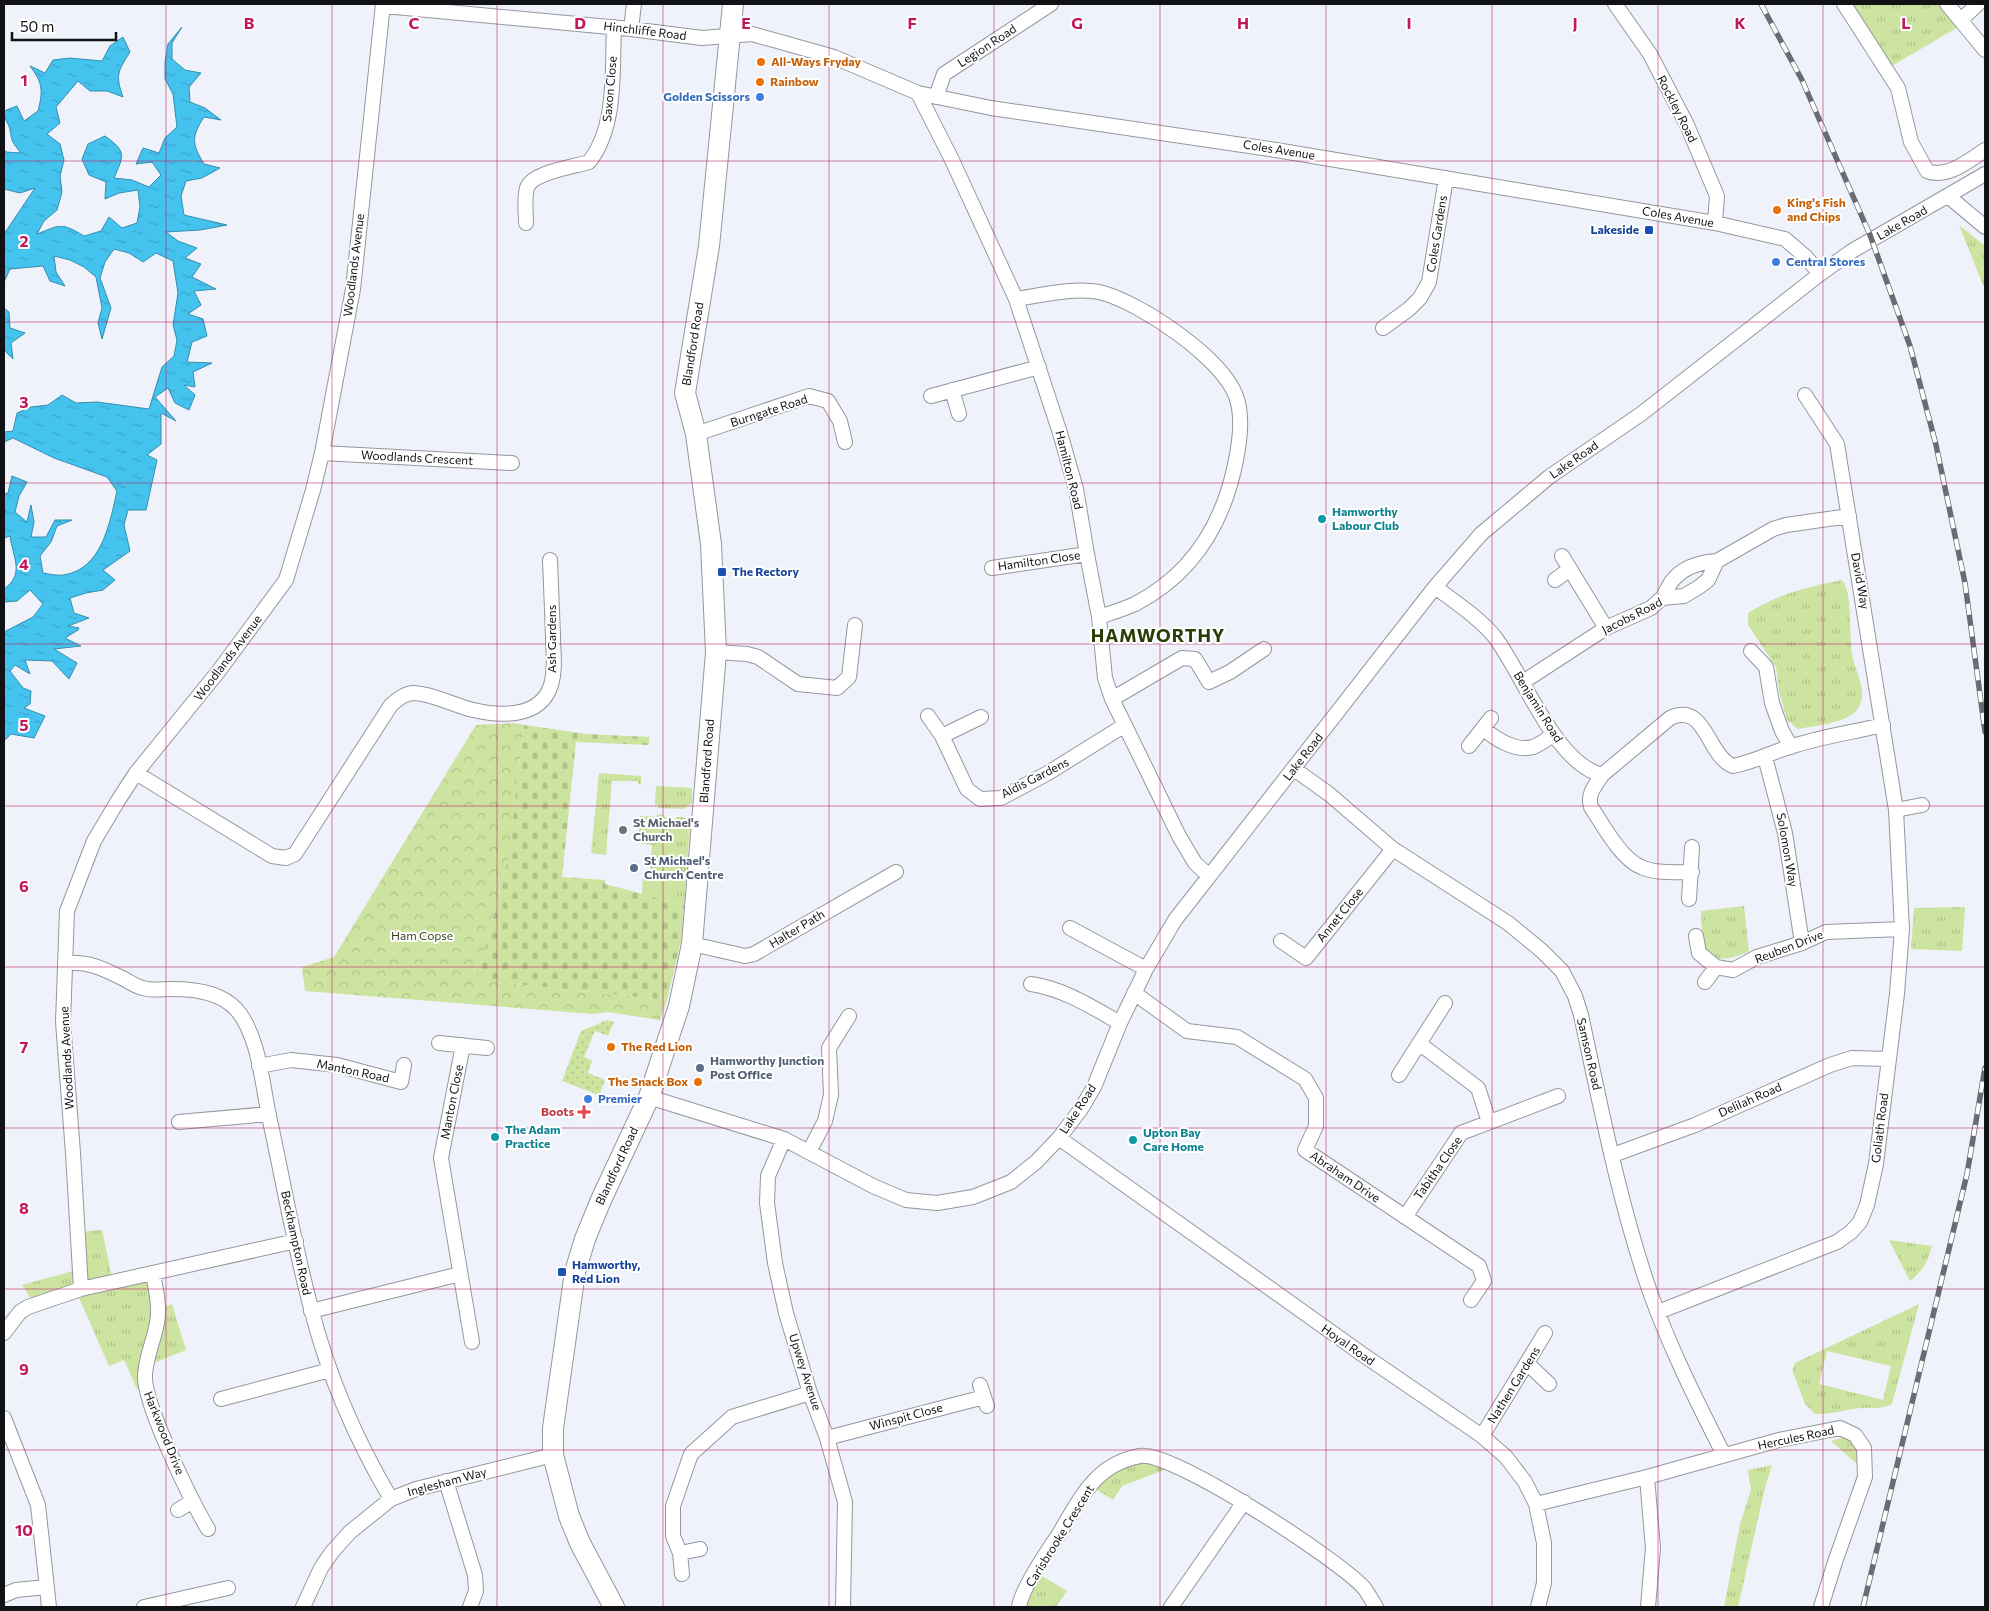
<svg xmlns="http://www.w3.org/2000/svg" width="1989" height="1611" font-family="Commissioner,sans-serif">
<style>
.grass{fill:url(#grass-tufts);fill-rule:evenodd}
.forest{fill:url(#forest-crowns)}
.cemetery{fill:url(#cemetery-stones)}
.park{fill:#cde3a0}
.garden{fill:url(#garden-dots)}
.water{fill:url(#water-ripples);stroke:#358eae}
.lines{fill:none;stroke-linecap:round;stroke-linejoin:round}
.minor-casing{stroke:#94979e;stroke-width:16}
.secondary-casing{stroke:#94979e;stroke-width:22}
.minor{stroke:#fff;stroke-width:14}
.secondary{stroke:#fff;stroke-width:20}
.rail-casing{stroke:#6b6c72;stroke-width:5.5}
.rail{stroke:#fff;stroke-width:4;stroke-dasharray:11;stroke-linecap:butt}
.grid{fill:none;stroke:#c2185b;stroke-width:1;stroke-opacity:0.55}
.food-dot{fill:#e8710a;stroke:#fff;stroke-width:2}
.shop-dot{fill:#3f7fe0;stroke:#fff;stroke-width:2}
.transit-dot{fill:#1a4fb4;stroke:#fff;stroke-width:2}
.culture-dot{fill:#0f9aa8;stroke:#fff;stroke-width:2}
.worship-dot{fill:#6b7280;stroke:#fff;stroke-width:2}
.service-dot{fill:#5c6f8a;stroke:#fff;stroke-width:2}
.health-dot{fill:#e0444e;stroke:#fff;stroke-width:2}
.labels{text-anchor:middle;stroke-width:4;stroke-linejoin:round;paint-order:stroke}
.street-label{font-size:12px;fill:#111215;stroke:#fff}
.food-label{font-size:12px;font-weight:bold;fill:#c56008;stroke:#fff;text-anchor:start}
.shop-label{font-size:12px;font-weight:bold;fill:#366cbe;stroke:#fff;text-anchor:start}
.transit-label{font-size:12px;font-weight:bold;fill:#164399;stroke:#fff;text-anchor:start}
.culture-label{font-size:12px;font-weight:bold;fill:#0d838f;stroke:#fff;text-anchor:start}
.worship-label{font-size:12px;font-weight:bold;fill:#5b616d;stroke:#fff;text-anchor:start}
.service-label{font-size:12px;font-weight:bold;fill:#4e5e75;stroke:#fff;text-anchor:start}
.park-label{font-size:12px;fill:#39441d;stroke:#fff}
.health-label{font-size:12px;font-weight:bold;fill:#be3a42;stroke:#fff;text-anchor:end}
.district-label{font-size:18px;font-weight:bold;letter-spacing:1px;fill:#2b3e08;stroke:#fff}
.grid-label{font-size:16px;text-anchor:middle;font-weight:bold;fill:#c2185b;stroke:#fff;stroke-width:4;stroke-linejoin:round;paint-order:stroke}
</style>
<defs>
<pattern id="grass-tufts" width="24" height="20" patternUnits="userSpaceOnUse" patternTransform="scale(1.25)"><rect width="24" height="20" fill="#cde3a0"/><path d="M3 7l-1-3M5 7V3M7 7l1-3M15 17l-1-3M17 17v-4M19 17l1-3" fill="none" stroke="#afc289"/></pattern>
<pattern id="forest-crowns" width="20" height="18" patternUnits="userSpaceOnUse" patternTransform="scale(1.25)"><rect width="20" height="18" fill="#cde3a0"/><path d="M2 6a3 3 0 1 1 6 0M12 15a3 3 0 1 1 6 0" fill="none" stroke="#afc289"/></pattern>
<pattern id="cemetery-stones" width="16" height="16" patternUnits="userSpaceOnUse" patternTransform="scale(1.25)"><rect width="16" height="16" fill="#cde3a0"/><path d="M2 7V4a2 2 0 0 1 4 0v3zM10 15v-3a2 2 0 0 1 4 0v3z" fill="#afc289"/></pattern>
<pattern id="garden-dots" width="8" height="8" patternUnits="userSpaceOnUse" patternTransform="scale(1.25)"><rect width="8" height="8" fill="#cde3a0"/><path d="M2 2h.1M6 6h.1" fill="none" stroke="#afc289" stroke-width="1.8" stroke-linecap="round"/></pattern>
<pattern id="water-ripples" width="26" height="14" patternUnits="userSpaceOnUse" patternTransform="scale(1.25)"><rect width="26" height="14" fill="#44c3ef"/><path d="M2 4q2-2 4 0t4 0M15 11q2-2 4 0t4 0" fill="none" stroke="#3ba6cc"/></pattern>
</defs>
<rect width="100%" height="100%" fill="#eff2fa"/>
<path class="grass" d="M1848,4H1942L1960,26L1888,68Z
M1959,225L1985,246V290Z
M1842,580C1854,595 1848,639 1853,659C1856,672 1863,683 1862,697C1862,701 1859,708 1856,711C1845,723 1814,726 1798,729L1787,720L1779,691L1776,667L1748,625V613C1777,594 1808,587 1842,580Z
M599,773L641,776V785L638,784V781H612L606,855L591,853Z
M656,786L692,788V803L684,809L658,808V805H655Z
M657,814L664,815L670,822H673L677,817H684L690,825L684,905L669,901L672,877L650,874L652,845L638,843L640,816L657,817Z
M1744,906L1749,952C1739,955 1726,961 1717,958C1700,955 1702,924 1701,911Z
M1965,907L1962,951L1911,949L1914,908Z
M102,1230L113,1282L153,1274L158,1309L172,1304L186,1350L146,1366V1390L137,1389L124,1360L109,1366L76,1291L34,1304L22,1285L80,1269L78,1232Z
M1889,1240L1932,1246C1928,1261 1923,1271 1910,1281Z
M1919,1304L1892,1404C1880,1410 1875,1407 1862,1408C1846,1409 1831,1415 1815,1414L1805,1404L1792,1370L1795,1363ZM1827,1351L1891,1366L1883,1400L1819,1384Z
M1845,1437L1857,1444L1860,1458L1857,1464L1831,1441Z
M1142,1455L1177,1465L1122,1486L1113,1500L1089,1485Z
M1772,1465L1765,1488L1738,1607H1724L1740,1524L1751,1490L1748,1470Z
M1035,1572L1067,1591L1056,1607H1019Z"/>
<path class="forest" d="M514,723L524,725L508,859L477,980L667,1000L660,1020L607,1012L593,1014L305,991L302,967L334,957L476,725Z"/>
<path class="cemetery" d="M524,725L587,734L649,737V745L576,742L562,877L605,880V884L684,905L681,941L667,1000L477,980L508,859Z"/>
<path class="park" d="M643,874L672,877L669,901L642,894Z"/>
<path class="garden" d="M607,1020L614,1022L608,1036L595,1031L584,1057L592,1061L588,1073L605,1080L599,1095L562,1081L581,1031Z"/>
<path class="water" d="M182,27L172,43V59L185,70L201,73L189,87L190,102L205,108L221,120L204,117C191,137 192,144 204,164L220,168L202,178L186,181L181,196L184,215L227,225L200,230L166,232L178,241L197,248L185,258L201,264L192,277L216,289L194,291L201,305L188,314L203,319L207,336L192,342L187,362L212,363L193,372L195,387L184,385L195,395L189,410L175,403L168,388L155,397L176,421L161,413V444L147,455L157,460L146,510H128L124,525L130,551L103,570L115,580L103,590L86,593L70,598L74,613L89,618L68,626L79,628L78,630L65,638L81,646L54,649L77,663L69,679L52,661L25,660L30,674L15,665L10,671L23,688L31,691L30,704L24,708L45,716L34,738L11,734L4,741V632L33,617L43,604L30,590L17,601L4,602V589C25,574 13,558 10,536L4,538V514L6,511L4,509V494L8,493L12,476L27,482L19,496L15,512L27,522L31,505L34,522L31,537H46L55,520H72L57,526L51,542L40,556L43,573C49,574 57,576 63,575C102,570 110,522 117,491L107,477L54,458L13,438L4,442V432L13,431L17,413L31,407L48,405L62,395L76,403L97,402L149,409L162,367L174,356L177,340L173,325L178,293L173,261L156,253L143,262L129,253L114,249L105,262L100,278L111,308L102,339L98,323L102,308L96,277L84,267L70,260L54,256L56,272L65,286L50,281L43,266L10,269L4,282V234L35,188L20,193L4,189V149L6,152L21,153C9,139 13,141 9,126C6,120 4,118 4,111L17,106L24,121L38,111C43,91 43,83 30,66L45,73L53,60L70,58L102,61L110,46L123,37L130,52C118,71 115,75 123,97L107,91H90L78,81L56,107L60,123L47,134L60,144L64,160L60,176L62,192L57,210L44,221L37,234C60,225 61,222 84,236L101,231L109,217L122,228L137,223L140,207L138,190L119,193L105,199L106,182L89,175L82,159L88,144L105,136C127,152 124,155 114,178L132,180L149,187L161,175L152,162L136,164L143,148L159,153L165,138L177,127L173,94L165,79V62L168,44Z
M4,308L9,312L10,328L25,333L11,343L13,359L4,350Z"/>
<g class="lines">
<g class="minor-casing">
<path id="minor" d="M1615,4L1650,54L1687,125L1717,196L1715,223
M1844,4L1898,88L1911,142L1927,171C1947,179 1968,161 1985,150
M1947,4L1985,50
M384,6L631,29L702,38L752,34L834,57L918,93L991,108L1276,150L1715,223L1785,239L1806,257L1820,274
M1962,19L1978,4
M631,29L634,4
M918,93L952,160L1016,299L1060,433L1076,489L1087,554L1099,617L1105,678L1112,699L1179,836L1195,863L1209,876
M936,97L944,74L1051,4
M1948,196L1985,227
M526,223C526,212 524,198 527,188C532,172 574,167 589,162C617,127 612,71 614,27
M1016,299C1043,295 1077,286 1103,293C1142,304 1221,357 1236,396C1243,416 1240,439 1236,460C1224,522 1193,574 1135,604C1124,609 1111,613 1099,617
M1383,328L1409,309L1420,298L1429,282L1446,178
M952,390L959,414
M931,396L1039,367
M696,434L809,396L828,401L840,421L845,442
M322,453L512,463
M1562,556L1606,628
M992,568L1087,554
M1555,580L1570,569
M1435,587C1454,601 1479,618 1494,636C1523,673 1554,763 1602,775L1670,718C1706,701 1707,756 1733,766C1755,762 1774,751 1796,745C1825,736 1854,732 1883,725
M1662,598C1666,593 1668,586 1672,581C1683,567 1701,562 1717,561
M1751,651L1766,667L1772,703L1782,731L1791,747
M716,652L747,654L758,657L798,684L837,688L849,677L855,625
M1523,682L1606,628L1651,608L1662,598L1684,596L1699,587L1708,580L1717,561L1773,529L1786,525L1849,516
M1112,699L1182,658L1195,659L1209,682L1230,672L1264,649
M928,716L942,736L967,789L980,799L1001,798L1048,773L1125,725
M1483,728C1495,739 1516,752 1533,747C1539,745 1547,739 1553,735
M942,736L981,717
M1469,746L1491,718
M1765,757L1785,833L1802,943
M1294,769L1329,794L1393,849L1508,923L1542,951L1562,971L1575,996L1581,1015C1601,1108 1619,1202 1650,1292C1670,1348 1697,1402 1724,1455
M136,773L272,856L286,858L295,854L391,705C398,699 405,693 414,693C433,694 451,704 469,709C497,716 540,720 551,685C556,669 553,652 553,636C552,610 551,585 550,560
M1602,775C1595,786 1587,794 1591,807C1603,825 1621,859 1641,867C1657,874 1676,872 1692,872
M1896,810L1922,805
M1689,899L1692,847
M1070,928L1146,969
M1696,936L1699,953L1716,967L1733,970L1757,957L1802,943L1826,932L1902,929
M1281,941L1306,958L1393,849
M692,944L745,956L754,954L896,872
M65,963C90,961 104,969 126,980C131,983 137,987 143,988C152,991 163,989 173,989C195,989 220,992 236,1009C259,1035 262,1083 269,1116C283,1180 294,1245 311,1308C328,1375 356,1440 391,1499
M1705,982L1716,967
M1031,984C1064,989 1092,1007 1120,1023
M1134,993L1187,1031L1237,1037L1305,1079L1316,1098V1126L1305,1150L1479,1266L1484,1281L1471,1300
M439,1043L487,1048
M1420,1044L1478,1088L1489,1122
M463,1045L441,1158L472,1342
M259,1066L291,1060L337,1065L401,1082L404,1065
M1399,1075L1445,1003
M649,1097L784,1139L873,1186L906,1200L937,1203L973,1197L1011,1182L1036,1162L1059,1138L1081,1109L1094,1087L1120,1023L1146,969L1175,920L1435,587L1481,534L1549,477L1641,414L1820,274L1852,251L1985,174
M179,1122L269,1114
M1059,1138L1362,1354L1482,1436L1506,1457L1525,1482L1536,1504L1544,1543V1583L1538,1607
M784,1139L768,1176L767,1203L775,1263L786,1313L810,1393L827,1438L845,1502L843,1607
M809,1152L825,1121L831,1095L829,1048L849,1016
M1613,1155L1695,1125L1830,1065L1852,1058L1889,1059
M1405,1217L1461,1133L1558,1096
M153,1274C156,1290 160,1307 157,1323C154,1340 146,1357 145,1375C143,1403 192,1502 208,1529
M81,1289L73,1153L63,1022L67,911L94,841L119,799L136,773L218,672L286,580L313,490L322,453L353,289L383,4
M311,1311L460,1274
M1658,1312L1837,1242L1851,1232L1860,1222L1867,1205L1876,1164L1897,994L1902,929L1896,810L1837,444L1805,395
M4,1333L20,1312L28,1307L81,1289L296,1241
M1528,1364L1549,1384
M980,1385L987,1406
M221,1399L330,1370
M4,1418L38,1505L49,1607
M1482,1436L1545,1333
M827,1438L984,1397
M1647,1477L1653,1548L1648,1607
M446,1481L475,1575L476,1591L470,1607
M1536,1504L1647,1477L1779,1440L1840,1428L1855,1435L1864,1448L1865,1477L1835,1562L1821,1607
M178,1510L193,1501
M680,1553L700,1549
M682,1574L680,1553L673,1536V1506L691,1454L732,1417L810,1393
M4,1595L16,1590L46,1587
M144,1607L228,1588
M303,1607L321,1568L332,1552L350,1532L391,1499L416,1489L553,1455
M1019,1607C1021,1590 1048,1550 1059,1534C1080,1499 1095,1464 1140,1456C1171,1450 1341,1561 1364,1588C1368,1593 1372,1601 1376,1607
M1171,1607L1244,1502"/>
</g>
<g class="secondary-casing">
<path id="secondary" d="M614,1607L580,1543L569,1516L553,1455V1428L575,1272L585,1239L601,1200L649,1097L679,1006L692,944L716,652L711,544L696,434L685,393L709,246L733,4"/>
</g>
<use href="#minor" class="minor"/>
<use href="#secondary" class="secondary"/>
<g class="rail-casing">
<path id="rail" d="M1761,4L1802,80L1870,235L1910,346L1936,445L1965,583L1985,732
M1863,1607L1967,1174L1985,1068"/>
</g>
<use href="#rail" class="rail"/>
</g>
<path class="grid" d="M166,4V1607M332,4V1607M497,4V1607M663,4V1607M829,4V1607M994,4V1607M1160,4V1607M1326,4V1607M1492,4V1607M1658,4V1607M1823,4V1607M4,161H1985M4,322H1985M4,483H1985M4,644H1985M4,806H1985M4,967H1985M4,1128H1985M4,1289H1985M4,1450H1985"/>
<g class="food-dot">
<circle cx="761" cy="62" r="5"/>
<circle cx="760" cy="82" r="5"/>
<circle cx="1777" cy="210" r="5"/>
<circle cx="611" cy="1047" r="5"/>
<circle cx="698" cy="1082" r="5"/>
</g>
<g class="shop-dot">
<circle cx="760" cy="97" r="5"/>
<circle cx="1776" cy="262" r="5"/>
<circle cx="588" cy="1099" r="5"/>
</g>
<g class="transit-dot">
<rect x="1644" y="225" width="10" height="10" rx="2.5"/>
<rect x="717" y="567" width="10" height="10" rx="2.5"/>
<rect x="557" y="1267" width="10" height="10" rx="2.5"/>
</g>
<g class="culture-dot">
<circle cx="1322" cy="519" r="5"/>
<circle cx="495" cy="1137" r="5"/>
<circle cx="1133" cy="1140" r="5"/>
</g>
<circle class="worship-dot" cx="623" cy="830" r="5"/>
<g class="service-dot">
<circle cx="634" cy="868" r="5"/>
<circle cx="700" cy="1068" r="5"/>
</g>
<path class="health-dot" d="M581.5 1104.5h5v5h5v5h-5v5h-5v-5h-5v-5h5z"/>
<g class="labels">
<g class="street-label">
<text transform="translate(645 31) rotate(7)" y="4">Hinchliffe Road</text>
<text transform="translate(987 46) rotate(-33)" y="4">Legion Road</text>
<text transform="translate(610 89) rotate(-85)" y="4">Saxon Close</text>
<text transform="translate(1677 109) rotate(63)" y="4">Rockley Road</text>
<text transform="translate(1279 150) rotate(9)" y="4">Coles Avenue</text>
<text transform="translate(1678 217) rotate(10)" y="4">Coles Avenue</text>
<text transform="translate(1902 223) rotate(-30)" y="4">Lake Road</text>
<text transform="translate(1437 234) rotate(-81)" y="4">Coles Gardens</text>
<text transform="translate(354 265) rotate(-83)" y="4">Woodlands Avenue</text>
<text transform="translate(693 344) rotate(-81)" y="4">Blandford Road</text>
<text transform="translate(769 411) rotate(-18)" y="4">Burngate Road</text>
<text transform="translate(417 458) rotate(3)" y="4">Woodlands Crescent</text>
<text transform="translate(1574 460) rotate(-35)" y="4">Lake Road</text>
<text transform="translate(1069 470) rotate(76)" y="4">Hamilton Road</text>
<text transform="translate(1039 561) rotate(-8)" y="4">Hamilton Close</text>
<text transform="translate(1860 581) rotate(80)" y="4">David Way</text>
<text transform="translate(1632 616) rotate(-27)" y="4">Jacobs Road</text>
<text transform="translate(552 639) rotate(-90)" y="4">Ash Gardens</text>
<text transform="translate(228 658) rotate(-53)" y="4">Woodlands Avenue</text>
<text transform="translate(1538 707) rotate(58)" y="4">Benjamin Road</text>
<text transform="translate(1303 757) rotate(-52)" y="4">Lake Road</text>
<text transform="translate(707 761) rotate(-86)" y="4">Blandford Road</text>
<text transform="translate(1035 778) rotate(-27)" y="4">Aldis Gardens</text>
<text transform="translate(1787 850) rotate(80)" y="4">Solomon Way</text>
<text transform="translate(1340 915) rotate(-51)" y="4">Annet Close</text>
<text transform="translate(797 929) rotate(-31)" y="4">Halter Path</text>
<text transform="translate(1789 947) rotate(-21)" y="4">Reuben Drive</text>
<text transform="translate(1589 1054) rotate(77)" y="4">Samson Road</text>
<text transform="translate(67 1058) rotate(-93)" y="4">Woodlands Avenue</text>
<text transform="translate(353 1071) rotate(12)" y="4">Manton Road</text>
<text transform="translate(1750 1100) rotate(-24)" y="4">Delilah Road</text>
<text transform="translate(452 1102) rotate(-79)" y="4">Manton Close</text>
<text transform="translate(1078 1109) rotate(-57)" y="4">Lake Road</text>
<text transform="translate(1880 1128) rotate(-83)" y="4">Goliath Road</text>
<text transform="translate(617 1166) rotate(-65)" y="4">Blandford Road</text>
<text transform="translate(1438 1168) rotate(-55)" y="4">Tabitha Close</text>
<text transform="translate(1345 1177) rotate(34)" y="4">Abraham Drive</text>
<text transform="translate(296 1243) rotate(78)" y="4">Beckhampton Road</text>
<text transform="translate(1348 1345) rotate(35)" y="4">Hoyal Road</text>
<text transform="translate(805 1372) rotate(72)" y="4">Upwey Avenue</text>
<text transform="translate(1514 1385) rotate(-58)" y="4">Nathen Gardens</text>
<text transform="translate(906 1417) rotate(-15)" y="4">Winspit Close</text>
<text transform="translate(164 1433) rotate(68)" y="4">Harkwood Drive</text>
<text transform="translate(1796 1438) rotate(-12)" y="4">Hercules Road</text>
<text transform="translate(447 1482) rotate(-15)" y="4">Inglesham Way</text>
<text transform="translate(1060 1536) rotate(-58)" y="4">Carisbrooke Crescent</text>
</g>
<g class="food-label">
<text x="771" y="66">All-Ways Fryday</text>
<text x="770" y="86">Rainbow</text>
<text x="1787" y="207">King's Fish<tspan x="1787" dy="14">and Chips</tspan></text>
<text x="621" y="1051">The Red Lion</text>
<text x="688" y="1086" text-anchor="end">The Snack Box</text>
</g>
<g class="shop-label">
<text x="750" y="101" text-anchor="end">Golden Scissors</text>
<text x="1786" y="266">Central Stores</text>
<text x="598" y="1103">Premier</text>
</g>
<g class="transit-label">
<text x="1639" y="234" text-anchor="end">Lakeside</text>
<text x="732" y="576">The Rectory</text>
<text x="572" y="1269">Hamworthy,<tspan x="572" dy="14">Red Lion</tspan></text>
</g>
<g class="culture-label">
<text x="1332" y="516">Hamworthy<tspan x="1332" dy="14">Labour Club</tspan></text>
<text x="505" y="1134">The Adam<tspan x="505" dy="14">Practice</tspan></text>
<text x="1143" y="1137">Upton Bay<tspan x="1143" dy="14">Care Home</tspan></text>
</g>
<g class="worship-label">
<text x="633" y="827">St Michael's<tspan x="633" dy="14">Church</tspan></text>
</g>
<g class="service-label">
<text x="644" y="865">St Michael's<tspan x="644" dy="14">Church Centre</tspan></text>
<text x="710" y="1065">Hamworthy Junction<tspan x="710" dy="14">Post Office</tspan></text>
</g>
<g class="park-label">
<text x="422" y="940">Ham Copse</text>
</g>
<g class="health-label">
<text x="574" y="1116">Boots</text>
</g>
<g class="district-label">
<text x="1158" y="642">HAMWORTHY</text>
</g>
</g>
<g class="grid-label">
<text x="249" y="29">B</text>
<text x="414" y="29">C</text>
<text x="580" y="29">D</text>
<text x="746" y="29">E</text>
<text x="912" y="29">F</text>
<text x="1077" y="29">G</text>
<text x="1243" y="29">H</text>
<text x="1409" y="29">I</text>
<text x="1575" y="29">J</text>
<text x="1740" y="29">K</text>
<text x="1906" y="29">L</text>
<text x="24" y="86">1</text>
<text x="24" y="247">2</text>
<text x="24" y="408">3</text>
<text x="24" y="570">4</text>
<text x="24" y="731">5</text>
<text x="24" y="892">6</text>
<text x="24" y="1053">7</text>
<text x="24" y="1214">8</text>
<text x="24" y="1375">9</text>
<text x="24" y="1536">10</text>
</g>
<rect width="1989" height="1611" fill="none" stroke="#111215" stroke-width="10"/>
<path d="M12 32v8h104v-8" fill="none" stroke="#111215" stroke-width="2.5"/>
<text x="20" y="32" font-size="15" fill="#111215" stroke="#ffffff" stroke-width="4" paint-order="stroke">50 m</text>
</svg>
